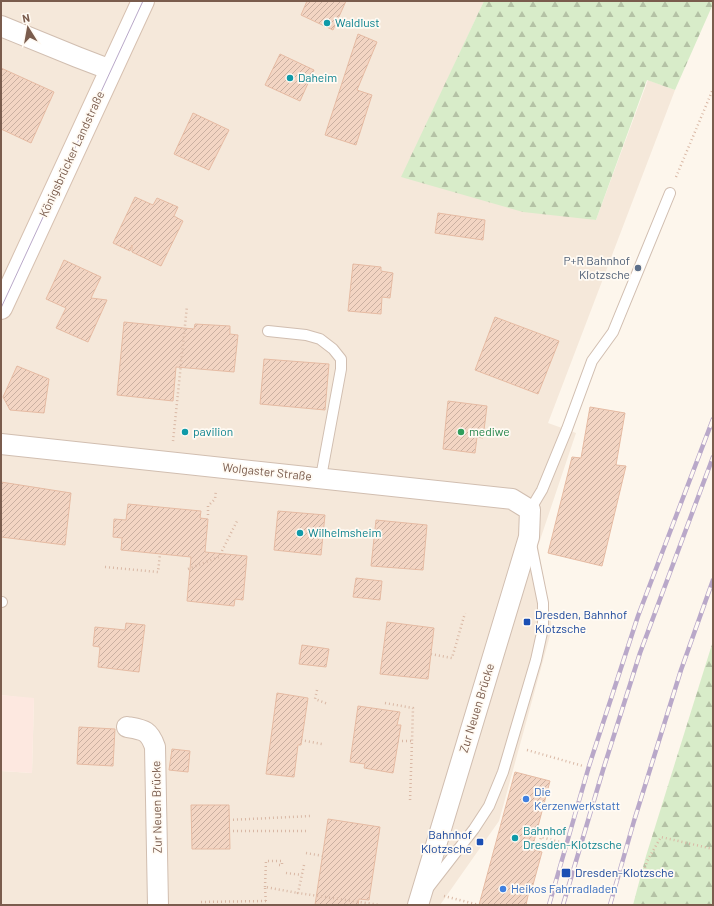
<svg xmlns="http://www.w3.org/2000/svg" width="714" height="906" font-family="Barlow,sans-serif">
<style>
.residential{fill:#f5e8da}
.commercial{fill:#fde8e0}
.forest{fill:url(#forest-firs)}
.building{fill:url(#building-hatch);stroke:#e6bba3}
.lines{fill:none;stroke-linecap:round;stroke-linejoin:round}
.service-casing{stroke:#d1beb0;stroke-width:12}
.minor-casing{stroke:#d1beb0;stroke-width:22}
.secondary-casing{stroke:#d6c0b0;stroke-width:24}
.path{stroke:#d9b8a5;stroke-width:2.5;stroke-dasharray:1 3;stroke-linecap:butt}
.service{stroke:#fff;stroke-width:10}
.minor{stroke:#fff;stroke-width:20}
.secondary{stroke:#fff;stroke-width:22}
.tram{stroke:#b9a8c9;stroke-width:1}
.rail-casing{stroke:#b9a8c9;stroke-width:4.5}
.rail{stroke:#fffaf3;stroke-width:3;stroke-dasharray:9;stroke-linecap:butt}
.culture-dot{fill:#0f9aa8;stroke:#fffaf3;stroke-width:1.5}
.service-dot{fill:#5c6f8a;stroke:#fffaf3;stroke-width:1.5}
.leisure-dot{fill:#2e9e5b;stroke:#fffaf3;stroke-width:1.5}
.transit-dot{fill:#1a4fb4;stroke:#fffaf3;stroke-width:1.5}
.shop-dot{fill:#3f7fe0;stroke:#fffaf3;stroke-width:1.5}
.labels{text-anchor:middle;stroke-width:3.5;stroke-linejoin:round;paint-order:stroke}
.culture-label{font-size:12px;fill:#0d838f;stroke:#fffaf3;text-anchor:start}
.street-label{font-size:12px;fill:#7a5c4d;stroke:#fffaf3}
.service-label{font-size:12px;fill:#4e5e75;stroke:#fffaf3;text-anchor:end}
.leisure-label{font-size:12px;fill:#27864d;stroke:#fffaf3;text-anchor:start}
.transit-label{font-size:12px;fill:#164399;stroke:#fffaf3;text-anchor:start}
.shop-label{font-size:12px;fill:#366cbe;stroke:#fffaf3;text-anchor:start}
</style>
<defs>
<pattern id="forest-firs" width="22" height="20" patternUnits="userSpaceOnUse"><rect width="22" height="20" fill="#d8ecc9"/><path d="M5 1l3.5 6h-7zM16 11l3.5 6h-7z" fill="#b4c2a5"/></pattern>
<pattern id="building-hatch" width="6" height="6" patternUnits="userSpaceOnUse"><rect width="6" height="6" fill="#f3d5c3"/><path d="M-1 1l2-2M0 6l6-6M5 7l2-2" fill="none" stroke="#cab0a1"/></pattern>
</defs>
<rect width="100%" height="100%" fill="#fdf6ec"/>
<path class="residential" d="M1,1H484L402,177L596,220L648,80L675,90L548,423L576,433L538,546L552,628L499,821L440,905H1V771L32,773L34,699L1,695Z"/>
<path class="commercial" d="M1,695L34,698L32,773L1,771Z"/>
<path class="forest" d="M484,1H713V4L675,90L647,80L596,220L523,212L401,177Z
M713,641V905H633L646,856Z"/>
<path class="building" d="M307,1H346L333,30L301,15Z
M358,34L377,42L357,90L372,95L356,145L325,135Z
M280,54L314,70L300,101L265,85Z
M1,68L54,92L31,143L1,129Z
M193,113L229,130L209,170L174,154Z
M135,197L153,205L157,198L178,207L174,216L183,221L161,266L132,252V245L130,251L113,243Z
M438,213L485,220L483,240L435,233Z
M64,260L101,277L91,298L107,300L88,342L56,328L66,308L46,299Z
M353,264L381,267V271L393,273L390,298L382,297L381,314L348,311Z
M495,317L559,341L538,394L475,370Z
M124,322L194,329L195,324L230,326V334L238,335L234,372L176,367L173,401L117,395Z
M264,359L329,364L325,410L260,404Z
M17,366L49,379L44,413L10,410L3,397Z
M448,401L487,406L483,438L477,437L475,453L443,449Z
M590,407L625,413L616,465L626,466L602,566L548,553L572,457L581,458Z
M1,482L71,493L65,545L1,537Z
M128,504L201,511L200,518L208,519L205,552L247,556L243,600L235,599L234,606L187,601L191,557L121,550L122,538L113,537L114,519L126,520Z
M278,511L325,515L321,555L274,550Z
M376,520L427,525L423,570L371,566Z
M356,578L382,581L380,600L353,597Z
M387,622L434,628L428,679L380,674Z
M126,623L145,625L139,672L98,667L100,647L93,646L95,627L125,630Z
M302,645L329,649L326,667L299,664Z
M277,693L308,698L301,745H298L294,777L266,774Z
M358,706L400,712L397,725H401L393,773L364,768L365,764L350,762Z
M79,727L115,729L113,766L77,764Z
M172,749L190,751L188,772L169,770Z
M515,772L550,781L532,849L542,852L531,892L529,891L526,905H479Z
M191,805H229L230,849H192Z
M328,819L380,827L369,900L359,899L358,905H315Z"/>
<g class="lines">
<g class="service-casing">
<path id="service" d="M268,331L306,335L320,339L333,349L341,359V369L321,477
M530,510L542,490L567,429L592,361L613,332L670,193
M1,602H2
M429,887L474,829L489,806L503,772L536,660L543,628V603L531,544"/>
</g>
<g class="minor-casing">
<path id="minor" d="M1,26L77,57L111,70
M1,444L512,499L530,510L529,537L418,905
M127,727C144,730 149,730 155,747L158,905"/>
</g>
<g class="secondary-casing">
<path id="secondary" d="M1,308L143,1"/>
</g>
<path class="path" d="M676,177L713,89
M173,441L187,306
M208,515V506L215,499L216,490
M105,567L158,572L160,554
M188,569L219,557L237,521
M431,654L452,658L465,613
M317,690L315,699L328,704
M385,703L413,708L412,741
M301,740L322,744
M398,741H412L410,801
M527,750L583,766
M229,820L311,816
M229,831H309
M589,841L621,849
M538,851L541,837L560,842
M306,853L323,856
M304,865L298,893L380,905
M645,868L647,861L661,837L713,849
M286,873L302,875
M265,887L266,861H282V865H277
M444,896L479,905
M200,905V902L266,901
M266,905L265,887L298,893
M523,905L524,902"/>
<use href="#service" class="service"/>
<use href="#minor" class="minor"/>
<use href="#secondary" class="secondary"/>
<path class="tram" d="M1,308L143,1"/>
<g class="rail-casing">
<path id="rail" d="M549,905L589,766L638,616L713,419
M563,905L603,770L640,653L713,457
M610,905L634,821L681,670L713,580"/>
</g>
<use href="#rail" class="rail"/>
</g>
<g class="culture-dot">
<circle cx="327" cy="23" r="4"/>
<circle cx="290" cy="78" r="4"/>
<circle cx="185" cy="432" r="4"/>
<circle cx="300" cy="533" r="4"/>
<circle cx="515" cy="838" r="4"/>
</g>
<circle class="service-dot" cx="638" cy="268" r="4"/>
<circle class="leisure-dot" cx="461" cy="432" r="4"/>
<g class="transit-dot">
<rect x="523" y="618" width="8" height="8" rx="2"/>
<rect x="476" y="838" width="8" height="8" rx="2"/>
<rect x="561" y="868" width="10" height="10" rx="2"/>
</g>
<g class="shop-dot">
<circle cx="526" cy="799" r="4"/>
<circle cx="503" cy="889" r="4"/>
</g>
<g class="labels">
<g class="culture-label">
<text x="335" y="27">Waldlust</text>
<text x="298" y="82">Daheim</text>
<text x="193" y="436">pavilion</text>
<text x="308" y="537">Wilhelmsheim</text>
<text x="523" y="835">Bahnhof<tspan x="523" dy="14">Dresden-Klotzsche</tspan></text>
</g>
<g class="street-label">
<text transform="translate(72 154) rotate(-65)" y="4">Königsbrücker Landstraße</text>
<text transform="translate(267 472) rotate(6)" y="4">Wolgaster Straße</text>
<text transform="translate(477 708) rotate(-73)" y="4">Zur Neuen Brücke</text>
<text transform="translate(157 807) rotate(-91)" y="4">Zur Neuen Brücke</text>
</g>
<g class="service-label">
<text x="630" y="265">P+R Bahnhof<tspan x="630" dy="14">Klotzsche</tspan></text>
</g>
<g class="leisure-label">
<text x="469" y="436">mediwe</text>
</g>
<g class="transit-label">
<text x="535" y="619">Dresden, Bahnhof<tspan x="535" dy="14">Klotzsche</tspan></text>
<text x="472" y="839" text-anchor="end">Bahnhof<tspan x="472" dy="14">Klotzsche</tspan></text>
<text x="575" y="877">Dresden-Klotzsche</text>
</g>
<g class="shop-label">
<text x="534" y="796">Die<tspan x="534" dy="14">Kerzenwerkstatt</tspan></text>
<text x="511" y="893">Heikos Fahrradladen</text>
</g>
</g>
<rect width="714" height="906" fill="none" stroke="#7a5c4d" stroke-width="4"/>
<g transform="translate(28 28) rotate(349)" stroke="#fffaf3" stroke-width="3" paint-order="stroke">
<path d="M0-3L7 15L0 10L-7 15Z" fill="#7a5c4d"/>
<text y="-6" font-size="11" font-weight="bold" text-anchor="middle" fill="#7a5c4d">N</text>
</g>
</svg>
